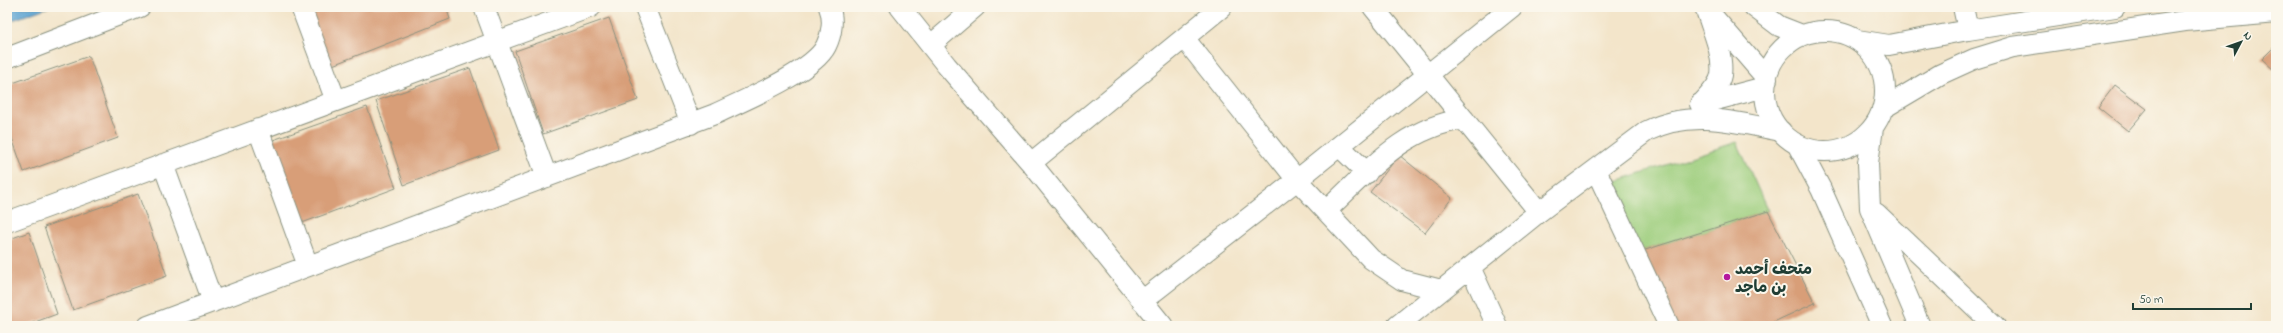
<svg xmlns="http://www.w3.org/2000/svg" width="2283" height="333" font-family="'Indie Flower','Playpen Sans Arabic',sans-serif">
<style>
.green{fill:#9dce7d;stroke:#5e8658}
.water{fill:#5ca3d2;stroke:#3e7083}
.building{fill:#d89e78}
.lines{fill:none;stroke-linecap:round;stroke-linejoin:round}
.minor-casing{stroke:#89917f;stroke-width:22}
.minor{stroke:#fff;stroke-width:20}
.poi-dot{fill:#b5179e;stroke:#fbf7ec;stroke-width:1.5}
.labels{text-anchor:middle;stroke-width:4;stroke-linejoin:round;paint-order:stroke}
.poi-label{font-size:16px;font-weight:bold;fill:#1f3d34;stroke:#fbf7ec;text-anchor:start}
</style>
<rect width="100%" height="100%" fill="#fbf7ec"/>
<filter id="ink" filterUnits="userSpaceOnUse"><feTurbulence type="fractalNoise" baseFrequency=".025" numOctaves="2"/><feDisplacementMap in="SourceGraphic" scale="8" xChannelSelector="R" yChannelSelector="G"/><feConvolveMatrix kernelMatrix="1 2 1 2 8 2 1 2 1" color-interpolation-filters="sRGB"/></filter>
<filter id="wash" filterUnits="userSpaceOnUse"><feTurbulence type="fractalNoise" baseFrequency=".012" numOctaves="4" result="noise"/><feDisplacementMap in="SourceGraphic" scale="16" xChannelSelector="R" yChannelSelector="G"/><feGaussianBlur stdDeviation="0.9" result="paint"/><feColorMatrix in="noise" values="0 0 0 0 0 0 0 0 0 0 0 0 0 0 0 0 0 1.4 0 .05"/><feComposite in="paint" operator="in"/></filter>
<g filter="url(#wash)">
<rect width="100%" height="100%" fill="#f3e5ca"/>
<path class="green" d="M1737,142L1768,211L1639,252L1610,183Z"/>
<path class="water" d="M7,7H49L7,22Z"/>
<g id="blocks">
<path class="building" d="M307,7H446L450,19L330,66Z
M609,18L638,100L543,134L515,51Z
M2276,45V72L2262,59Z
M89,56L118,138L24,172L7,124V85Z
M470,68L499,150L404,185L376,101Z
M2115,85L2147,109L2128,131L2098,107Z
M367,107L396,188L302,223L273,140Z
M1399,155L1452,198L1425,233L1370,192Z
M138,194L167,276L73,310L44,227Z
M1768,211L1815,303L1765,326H1675L1639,252Z
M29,232L57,314L24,326H7V240Z"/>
</g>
</g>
<g filter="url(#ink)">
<use href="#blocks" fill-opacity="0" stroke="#89917f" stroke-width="1"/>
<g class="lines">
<g class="minor-casing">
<path id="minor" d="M301,7L336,101
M484,7L547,177
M645,7L691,124
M900,7L947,66L1031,163L1163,326
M1373,7L1539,212
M1754,7L1779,26L1802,35
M1963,7L1968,30
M1710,13L1767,79
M1765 91a60 60 0 1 1 120 0a60 60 0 1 1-120 0Z
M1184,38L1297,180L1371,259L1402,280L1441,290
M1857,40L1889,45L1968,30L2115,7
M931,45L975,7
M7,58L140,7
M1702,103C1709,95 1719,86 1721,75C1724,54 1711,27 1705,7
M1700,104L1765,87
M1882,109L1941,74L1974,59L2013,47L2185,21L2276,13
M1873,128L1868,163L1870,208L1920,326
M258,129L308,266
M1797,144L1821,189L1882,326
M1339,146L1367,173
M1031,163L1222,7
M163,164L213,302
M1596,170L1669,326
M1326,211C1370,170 1402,128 1464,119
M1876,213L1995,326
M7,222L591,7
M1470,267L1497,326
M1142,301L1297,180L1512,7
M148,326L715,114C742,101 813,72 826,46C832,34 834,19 829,7
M1397,326L1539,212L1647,131C1691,109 1735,122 1781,131"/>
</g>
<use href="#minor" class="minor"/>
</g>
</g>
<circle class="poi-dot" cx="1727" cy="277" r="4"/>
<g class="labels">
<g class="poi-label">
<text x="1735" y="274">متحف أحمد<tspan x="1735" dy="18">بن ماجد</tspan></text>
</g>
</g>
<rect width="2283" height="333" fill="none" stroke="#fbf7ec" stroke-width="24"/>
<g transform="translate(2241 42) rotate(49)" stroke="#fbf7ec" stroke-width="3" paint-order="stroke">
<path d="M0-3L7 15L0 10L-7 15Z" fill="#1f3d34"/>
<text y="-6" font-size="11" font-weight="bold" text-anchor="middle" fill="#1f3d34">N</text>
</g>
<path d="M2133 303v6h118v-6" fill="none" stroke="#1f3d34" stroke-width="2"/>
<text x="2139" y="303" font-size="12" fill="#1f3d34" stroke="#fbf7ec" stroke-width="3" paint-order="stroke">50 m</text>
</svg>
